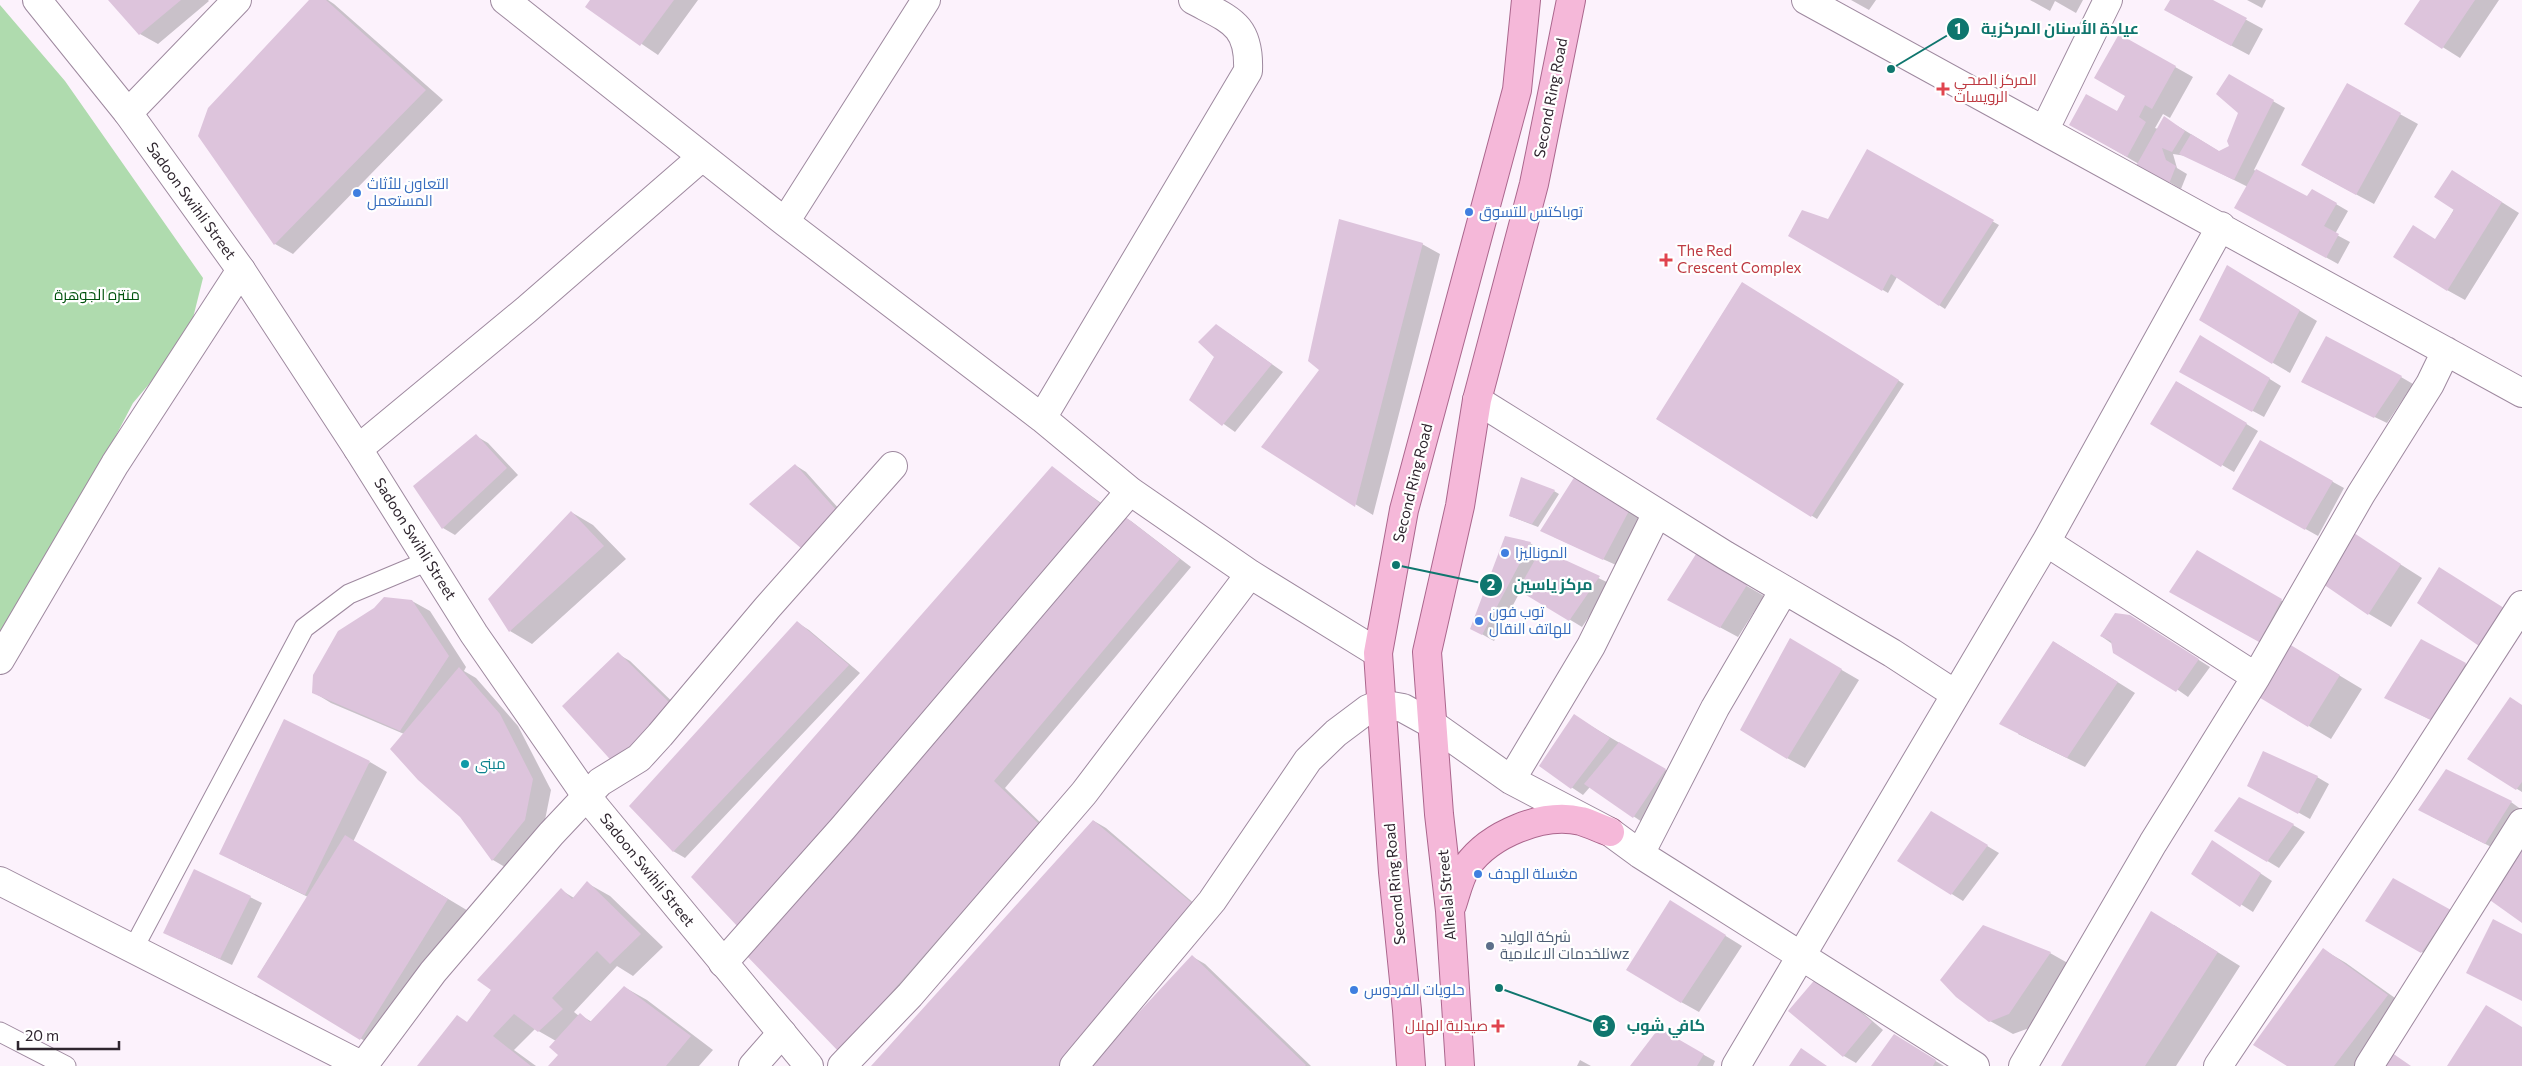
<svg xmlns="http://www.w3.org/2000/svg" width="2522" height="1066" font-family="Commissioner,Cairo,sans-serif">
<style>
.green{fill:#afdbae}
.shadow{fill:#0003}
.building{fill:#ddc4dc}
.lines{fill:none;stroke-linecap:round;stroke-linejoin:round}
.lane-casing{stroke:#9e899f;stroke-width:21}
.street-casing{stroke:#9e899f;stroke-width:30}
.secondary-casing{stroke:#9e899f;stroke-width:30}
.primary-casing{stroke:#ab668d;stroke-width:30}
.lane{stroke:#fff;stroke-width:19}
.street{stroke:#fff;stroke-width:28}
.secondary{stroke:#fff;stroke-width:28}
.primary{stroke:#f5b8d9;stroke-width:28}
.health-dot{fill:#e0444e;stroke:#fff;stroke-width:2}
.shop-dot{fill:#3f7fe0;stroke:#fff;stroke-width:2}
.culture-dot{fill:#0f9aa8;stroke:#fff;stroke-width:2}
.service-dot{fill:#5c6f8a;stroke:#fff;stroke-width:2}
.labels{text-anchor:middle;stroke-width:4.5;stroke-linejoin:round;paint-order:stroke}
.health-label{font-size:15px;fill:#be3a42;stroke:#fff;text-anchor:start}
.street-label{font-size:15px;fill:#2f262f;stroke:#fff}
.shop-label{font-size:15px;fill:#366cbe;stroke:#fff;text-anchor:start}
.park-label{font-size:15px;fill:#00530d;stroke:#fff}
.culture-label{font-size:15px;fill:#0d838f;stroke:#fff;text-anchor:start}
.service-label{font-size:15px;fill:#4e5e75;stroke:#fff;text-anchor:start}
.leader{fill:none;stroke:#0f766e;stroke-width:2}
.callout-dot{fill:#0f766e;stroke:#fff;stroke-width:2}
.mark-label{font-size:15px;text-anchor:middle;font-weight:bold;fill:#fff}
.callout-label{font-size:16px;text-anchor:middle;font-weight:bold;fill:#0f766e;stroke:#fff;stroke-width:4.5;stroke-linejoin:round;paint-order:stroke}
</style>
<rect width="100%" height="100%" fill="#fcf2fc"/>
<path class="green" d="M0,5L65,81L203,278L188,338L133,403L67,529L0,644Z"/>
<path class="shadow" d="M109,0H208L209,1L158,44L140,34Z
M311,0H328L334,4L443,100L293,254L275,244L200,136Z
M592,0H698L658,55L587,7Z
M1851,0H1876L1869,10Z
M2030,0H2083L2076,13L2055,1L2050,11Z
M2171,0H2210L2263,29L2249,55L2183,20Z
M2247,0H2266L2262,8Z
M2421,0H2499L2460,58L2406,24Z
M2120,36L2193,77L2170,118L2163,114L2155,128L2158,129L2176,125L2220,152L2231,146L2240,112L2229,76L2285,108L2254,170L2307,198L2312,190L2348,211L2335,234L2350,242L2338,264L2248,214V187L2186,156L2173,154L2177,168L2187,174L2181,189L2088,134L2117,112L2127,96Z
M2347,85L2418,124L2374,204L2320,175Z
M1868,151L1999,225L1945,309L1897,277L1888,293L1789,235L1829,220Z
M2470,182L2519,213L2465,300L2447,290L2436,240Z
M1422,244L1440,254L1373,515L1262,447Z
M2244,277L2317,321L2290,373L2200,320Z
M1742,283L1904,384L1817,519L1657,419Z
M1228,333L1283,372L1235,432L1190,400Z
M2212,343L2281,386L2264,417L2192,378Z
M2401,377L2413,384L2387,423L2302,382Z
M2177,382L2258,431L2234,472L2152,424Z
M476,436L488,443L518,475L455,535L443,528L415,486Z
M2260,442L2344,488L2318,536L2234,489Z
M795,465L806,472L849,520L751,504Z
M1052,468L1118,515L1119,514L1131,521L1191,567L1005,788L1050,832L851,1057Z
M1576,477L1641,516L1616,565L1554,537Z
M1554,491L1559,494L1538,527L1510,516Z
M571,512L593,525L626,559L532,644L510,631Z
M2351,533L2422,578L2391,627L2369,614Z
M1530,543L1541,551L1611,584L1582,627L1521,590L1494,641L1471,628Z
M2197,552L2293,607L2271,648L2171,592Z
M1696,556L1764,596L1738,637L1686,609Z
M412,601L430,611L466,667L464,671L476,678L518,726L551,790L543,830L510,870L493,860L404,734L331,703L313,692Z
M798,623L809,630L860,673L685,858L673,851Z
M2142,624L2210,667L2188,697L2101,636Z
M1790,640L1859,680L1805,768L1787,758Z
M2054,642L2135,693L2085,767L2018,734Z
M618,654L630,661L683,712L563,706Z
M2312,659L2362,689L2331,739L2309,726Z
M2465,664L2477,671L2445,727L2385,697Z
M2522,705V792L2469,759Z
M1586,723L1677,777L1645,824L1590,787L1583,795L1540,766Z
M370,762L387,772L353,842L470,912L383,1052L258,976L308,897L238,863Z
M2317,777L2329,784L2310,819L2249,785Z
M2511,802L2522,810L2497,850L2431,816Z
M1932,813L1999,853L1963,901L1899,861Z
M1094,821L1106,828L1210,917L873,1066Z
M2293,825L2305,832L2279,868L2216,830Z
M2224,849L2272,881L2253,912L2193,874Z
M2394,880L2462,918L2434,959L2367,921Z
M587,883L610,896L663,947L633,976L617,966L574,1012L579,1016L580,1015L592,1022L624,987L647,1000L713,1050L699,1066H549L559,1055L556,1041L535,1029L514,1050L536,1066H418L468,1023L561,890L574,898Z
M250,897L262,903L232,965L177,939Z
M1687,912L1742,946L1699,1012L1681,1002Z
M2174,925L2240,966L2176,1066H2063Z
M2324,950L2346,963L2409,1008L2366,1066H2289Z
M2050,953L2073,966L2032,1027L2013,1034L1990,1021Z
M1193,957L1205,964L1311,1066H1091Z
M1830,985L1883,1030L1856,1063L1844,1056Z
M1659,1030L1715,1061L1713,1066H1631Z
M1894,1036L1944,1066H1872Z
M1580,1060L1591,1066H1577Z"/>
<path class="building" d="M108,0H181L139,35Z
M309,0H326L426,90L274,245L198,136L208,108Z
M590,0H674L640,46L585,7Z
M2170,0H2213L2247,18L2231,46L2164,10Z
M2420,0H2475L2442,49L2404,24Z
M2119,34L2176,66L2152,109L2145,105L2139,117L2146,122L2127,157L2069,125L2086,94L2117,111L2125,96L2094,78Z
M2229,74L2274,100L2234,180L2179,154L2191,134L2219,151L2229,146L2227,141L2238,113L2216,94Z
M2347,83L2401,113L2356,195L2301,165Z
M2164,116L2185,131L2172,152L2162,148L2166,160L2176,166L2169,184L2136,166Z
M1867,149L1994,220L1939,306L1891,274L1882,291L1788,236L1802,210L1828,219Z
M2256,169L2307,196L2312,189L2337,203L2324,226L2339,234L2326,258L2234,208Z
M2452,170L2502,202L2447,291L2393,257L2413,225L2435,239L2454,210L2434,197Z
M1339,219L1423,243L1355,507L1261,447L1319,370L1308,361Z
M2227,265L2300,310L2272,364L2199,320Z
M1742,282L1899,380L1811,517L1656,419Z
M1216,324L1272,364L1222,426L1189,400L1214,357L1198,342Z
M2200,335L2270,378L2252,412L2179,372Z
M2326,336L2402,376L2374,418L2301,382Z
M2176,381L2247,423L2221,467L2150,424Z
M476,434L507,468L442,529L413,486Z
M2260,440L2333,481L2305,530L2232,489Z
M795,464L838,512L802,549L749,504Z
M1052,466L1105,507L739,928L691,877Z
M1575,476L1630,509L1603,560L1540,531Z
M1521,477L1555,490L1532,524L1509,516Z
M571,511L604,546L509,632L488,599Z
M1119,512L1180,559L994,781L1039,824L839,1052L744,953Z
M2351,531L2401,564L2368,615L2323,584Z
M1505,536L1531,542L1482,635L1470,629Z
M1541,549L1600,576L1569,621L1518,590Z
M2197,550L2282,599L2259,642L2169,592Z
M1696,554L1747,585L1720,628L1667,600Z
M2439,567L2504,608L2479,646L2417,603Z
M384,597L412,600L449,656L400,731L312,693L313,675L338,631L374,608Z
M2115,613L2130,615L2199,659L2176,692L2113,653L2111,641L2100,636Z
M797,621L849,665L673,852L629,806Z
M1790,638L1842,669L1787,759L1740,730Z
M2421,639L2466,663L2433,721L2384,698Z
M2053,641L2118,682L2067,758L1999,724Z
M2289,644L2340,675L2308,727L2257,696Z
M618,652L672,705L617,767L562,706Z
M459,667L500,714L533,779L525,820L492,861L460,817L418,780L390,749Z
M2510,697L2522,705V782L2516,790L2467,759Z
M1574,714L1610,738L1571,789L1539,766Z
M284,719L370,761L305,895L219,854Z
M1619,742L1666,769L1633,818L1584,784Z
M2263,751L2318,776L2298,814L2247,786Z
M2446,769L2512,801L2485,844L2418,810Z
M2239,797L2294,824L2267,862L2214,831Z
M1931,811L1988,845L1951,895L1897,861Z
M1093,820L1199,909L1061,1066H871Z
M345,835L448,899L360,1040L257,977Z
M2212,840L2261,873L2240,907L2191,874Z
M2522,849V923L2487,898Z
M194,869L251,896L220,959L163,933Z
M2393,878L2451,910L2421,953L2365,921Z
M587,881L641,934L610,964L597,951L552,998L563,1009L538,1032L514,1014L493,1036L531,1066H417L457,1015L467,1022L491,990L477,980L561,888L572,899Z
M1670,900L1726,935L1681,1003L1626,970Z
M2151,911L2218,952L2145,1066H2061Z
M2493,919L2522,934V1001L2466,973Z
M1983,925L2051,952L2009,1014L1989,1022L1956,997L1940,980Z
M2323,948L2388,995L2334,1066H2287L2253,1045Z
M1192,955L1306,1065L1305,1066H1089Z
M1818,976L1872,1022L1843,1057L1788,1011Z
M624,986L691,1036L666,1066H548L558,1055L549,1047L580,1013L590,1022Z
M2486,1005L2522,1027V1066H2447Z
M1659,1028L1704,1054L1697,1066H1630Z
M1894,1034L1936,1060L1933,1066H1871Z
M1801,1048L1827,1066H1789Z
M2385,1048L2411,1066H2373Z"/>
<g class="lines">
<g class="lane-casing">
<path id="lane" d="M133,949L304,628L349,594L428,561
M0,1032L66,1066"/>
</g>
<g class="street-casing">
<path id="street" d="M505,0L785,222L1042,418L1130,491L1250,574L1378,653
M1806,0L2522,393
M128,113L237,0
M2045,129L2108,0
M785,222L926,0
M1477,400L1725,555L1892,653L1955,694
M1042,418L1248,71C1250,24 1230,20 1193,0
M358,449L526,310L702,157
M2046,542L2256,677
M0,660L115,464L241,270
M1511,780L1591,646L1657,513
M1640,854L1715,708L1784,590
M0,881L363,1066
M723,963L843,828L1130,491
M363,1066L433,972L551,834L600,782L639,758L660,735L767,608L893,466
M753,1066L782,1033
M842,1066L910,995L1084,793L1250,574
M1074,1066L1212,901L1308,760L1336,733L1368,709L1380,704L1403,708L1432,724L1511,780L1610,832L1640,854L1975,1066
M1736,1066L2046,542L2221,226
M2023,1066L2153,843L2256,677L2361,494L2430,384L2446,351
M2218,1066L2406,785L2522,605
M2369,1066L2522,823"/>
</g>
<g class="secondary-casing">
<path id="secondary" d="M37,0L128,113L241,270L358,449L474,634L587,797L809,1066"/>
</g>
<g class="primary-casing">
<path id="primary" d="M1452,905C1456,893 1460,876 1467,866C1490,834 1543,812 1581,821C1591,824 1601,829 1610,832
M1411,1066L1407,1010L1393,872L1378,653L1404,510L1517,90L1526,0
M1460,1066L1450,911L1439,814L1427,652L1460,506L1477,400L1534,184L1571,0"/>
</g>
<use href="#lane" class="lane"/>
<use href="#street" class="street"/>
<use href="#secondary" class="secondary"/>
<use href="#primary" class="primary"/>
</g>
<g class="health-dot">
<path d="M1940.5 81.5h5v5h5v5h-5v5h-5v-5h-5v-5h5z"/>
<path d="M1663.5 252.5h5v5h5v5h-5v5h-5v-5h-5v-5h5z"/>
<path d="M1495.5 1018.5h5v5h5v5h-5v5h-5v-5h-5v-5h5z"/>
</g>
<g class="shop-dot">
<circle cx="357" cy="193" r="5"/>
<circle cx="1469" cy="212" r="5"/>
<circle cx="1505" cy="553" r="5"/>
<circle cx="1479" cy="621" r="5"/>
<circle cx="1478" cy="874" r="5"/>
<circle cx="1354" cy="990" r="5"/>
</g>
<circle class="culture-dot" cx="465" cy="764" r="5"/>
<circle class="service-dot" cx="1490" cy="946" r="5"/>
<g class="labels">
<g class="health-label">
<text x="1954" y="85">المركز الصحي<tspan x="1954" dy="17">الرويسات</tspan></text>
<text x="1677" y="256">The Red<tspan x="1677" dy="17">Crescent Complex</tspan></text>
<text x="1488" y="1031" text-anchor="end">صيدلية الهلال</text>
</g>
<g class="street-label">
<text transform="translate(1551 98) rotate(-79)" y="5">Second Ring Road</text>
<text transform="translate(191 201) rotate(54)" y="5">Sadoon Swihli Street</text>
<text transform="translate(1413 483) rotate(-76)" y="5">Second Ring Road</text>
<text transform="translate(415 539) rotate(58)" y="5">Sadoon Swihli Street</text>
<text transform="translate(647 870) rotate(51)" y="5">Sadoon Swihli Street</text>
<text transform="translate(1395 884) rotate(-95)" y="5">Second Ring Road</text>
<text transform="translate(1447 895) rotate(-95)" y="5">Alhelal Street</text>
</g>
<g class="shop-label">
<text x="367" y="189">التعاون للأثاث<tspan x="367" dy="17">المستعمل</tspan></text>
<text x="1479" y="217">توباكتس للتسوق</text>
<text x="1515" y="558">الموناليزا</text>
<text x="1489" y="617">توب فون<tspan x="1489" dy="17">للهاتف النقال</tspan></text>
<text x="1488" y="879">مغسلة الهدف</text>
<text x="1364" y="995">حلويات الفردوس</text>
</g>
<g class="park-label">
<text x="97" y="300">منتزه الجوهرة</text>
</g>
<g class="culture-label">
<text x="475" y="769">مبنى</text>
</g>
<g class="service-label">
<text x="1500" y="942">شركة الوليد<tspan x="1500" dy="17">للخدمات الاعلاميةwz</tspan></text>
</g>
</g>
<path class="leader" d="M1891 69L1958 29M1396 565L1491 585M1499 988L1604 1026"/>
<g class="callout-dot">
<circle cx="1891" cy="69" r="5"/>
<circle cx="1396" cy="565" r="5"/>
<circle cx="1499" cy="988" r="5"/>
<circle cx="1958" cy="29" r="12"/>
<circle cx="1491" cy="585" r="12"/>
<circle cx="1604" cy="1026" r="12"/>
</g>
<g class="mark-label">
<text x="1958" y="34">1</text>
<text x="1491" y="590">2</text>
<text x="1604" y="1031">3</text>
</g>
<g class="callout-label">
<text x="2060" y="34">عيادة الأسنان المركزية</text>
<text x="1553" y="590">مركز ياسين</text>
<text x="1666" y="1031">كافي شوب</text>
</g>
<path d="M18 1041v8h101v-8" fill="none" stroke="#2f262f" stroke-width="2.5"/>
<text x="25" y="1041" font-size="15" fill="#2f262f" stroke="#ffffff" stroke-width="4" paint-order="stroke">20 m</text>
</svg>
